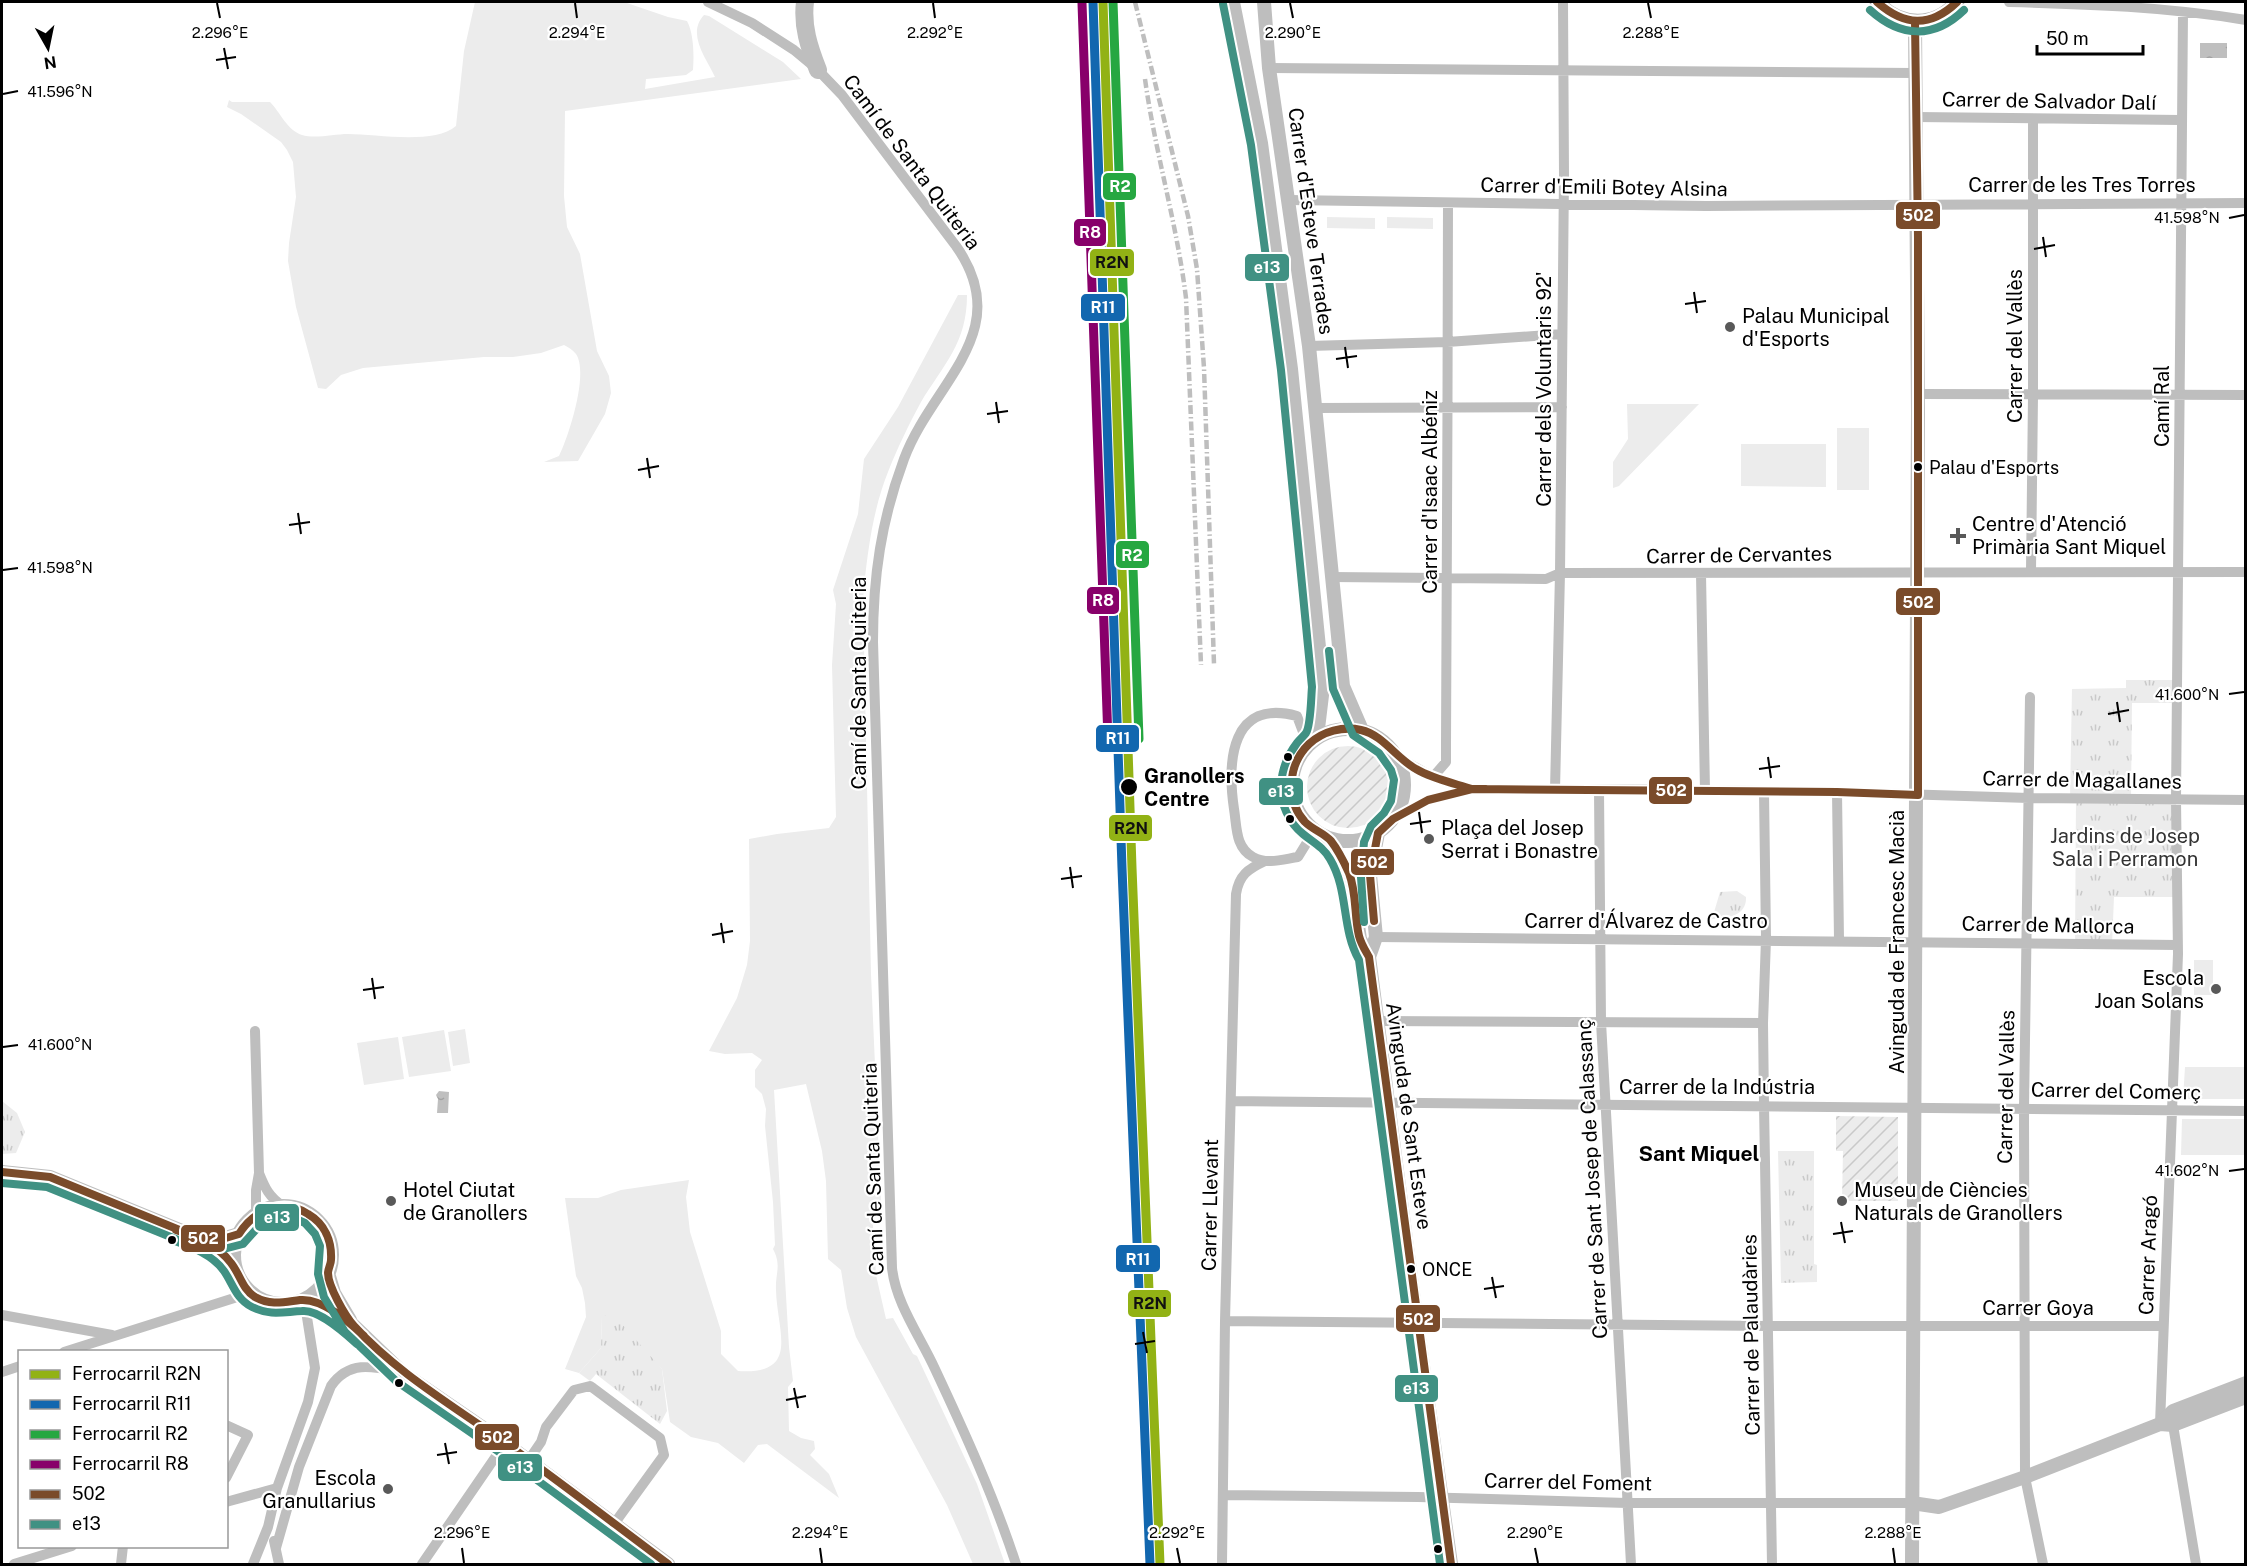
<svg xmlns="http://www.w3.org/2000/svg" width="2247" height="1566" font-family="'Public Sans',sans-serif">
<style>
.grass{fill:#ececec}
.park{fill:url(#park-tufts)}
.garden{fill:url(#garden-furrows)}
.water{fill:url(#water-ripples)}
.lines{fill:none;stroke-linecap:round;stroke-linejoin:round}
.minor{stroke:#bebebe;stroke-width:10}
.tertiary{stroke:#bebebe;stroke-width:14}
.secondary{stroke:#b8b8b8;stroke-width:15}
.trunk{stroke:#bebebe;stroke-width:18}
.rail{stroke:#bebebe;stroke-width:4.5;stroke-dasharray:9 3 1.5 3;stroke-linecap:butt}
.bus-1-casing{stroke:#fff;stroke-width:12}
.bus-2-casing{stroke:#fff;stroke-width:12}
.bus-1{stroke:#7a4b2a;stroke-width:8}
.bus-2{stroke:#409183;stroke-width:8}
.rail-1-casing{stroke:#fff;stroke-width:14}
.rail-2-casing{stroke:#fff;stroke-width:14}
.rail-3-casing{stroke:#fff;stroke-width:14}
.rail-4-casing{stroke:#fff;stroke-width:14}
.rail-1{stroke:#92b215;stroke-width:9}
.rail-2{stroke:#1267af;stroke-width:9}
.rail-3{stroke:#26a741;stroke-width:9}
.rail-4{stroke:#88006a;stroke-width:9}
.ticks{fill:none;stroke:#000;stroke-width:2}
.poi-dot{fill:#595959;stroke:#fff;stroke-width:2}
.bus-dot{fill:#000;stroke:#fff;stroke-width:2}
.labels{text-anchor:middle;stroke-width:4.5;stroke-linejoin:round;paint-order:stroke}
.bus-label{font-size:18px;fill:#000;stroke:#fff;text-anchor:start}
.street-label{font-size:20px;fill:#000;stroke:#fff}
.poi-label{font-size:20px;fill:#000;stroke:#fff;text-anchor:start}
.stop-label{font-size:20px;font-weight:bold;fill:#000;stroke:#fff;text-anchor:start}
.park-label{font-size:20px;fill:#333;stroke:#fff}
.neighbourhood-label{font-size:21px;font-weight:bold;fill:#000;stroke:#fff}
.ticks-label{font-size:15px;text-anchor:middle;fill:#000;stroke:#fff;stroke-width:4.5;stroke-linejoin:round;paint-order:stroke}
.line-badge{stroke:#fff;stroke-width:2}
.badge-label{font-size:16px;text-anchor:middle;font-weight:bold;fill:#fff}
.pale-badge-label{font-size:16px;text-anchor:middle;font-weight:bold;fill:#111}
</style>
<defs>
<pattern id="park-tufts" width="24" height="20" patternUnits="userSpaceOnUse" patternTransform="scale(1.5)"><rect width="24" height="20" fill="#ececec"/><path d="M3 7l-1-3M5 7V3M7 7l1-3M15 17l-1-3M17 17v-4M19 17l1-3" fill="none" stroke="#c9c9c9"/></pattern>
<pattern id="garden-furrows" width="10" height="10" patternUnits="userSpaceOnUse" patternTransform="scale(1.5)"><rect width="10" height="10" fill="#ececec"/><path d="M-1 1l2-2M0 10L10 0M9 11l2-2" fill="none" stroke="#c9c9c9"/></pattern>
<pattern id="water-ripples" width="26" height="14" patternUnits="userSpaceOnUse" patternTransform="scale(1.5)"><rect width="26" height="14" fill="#bfbfbf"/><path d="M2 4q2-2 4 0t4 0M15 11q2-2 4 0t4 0" fill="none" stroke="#a2a2a2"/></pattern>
</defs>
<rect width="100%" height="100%" fill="#fff"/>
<path class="grass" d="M475,2H624L668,17L687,21C694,34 694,56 693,70L686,75L646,79L645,89L715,77C707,59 686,34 704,15L709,16L783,62L801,79L565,111L564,196L567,227L580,254L597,351L609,376L611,393L605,414L578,461L544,462L559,456C569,436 589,373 576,354C573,350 568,347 564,345L541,353L513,357H484L363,368L341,375L326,389L318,388L296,307L288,261L289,243L296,197L293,162L287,150L281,142L241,114L227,107L229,100L232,102H270C280,112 287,130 302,135C315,139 334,134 348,134C376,134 434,145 456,126L464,51Z
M1327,217L1375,218V229L1327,228Z
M1387,217L1433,218V229L1387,228Z
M958,295H967C967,343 944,364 921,402C909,424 897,449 888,472C872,512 867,556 863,598L871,974L881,1202L872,1210L876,1275L886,1319L893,1318L913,1354L917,1356L977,1484L1005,1564H973L947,1505L856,1337L847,1308L841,1270L828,1259L826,1181L822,1151L806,1084L774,1090L789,1347L793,1381L788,1387L789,1431L801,1438L814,1441L815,1449L810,1455L829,1474L839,1498L767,1444L758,1445L744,1463L718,1443L691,1437L670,1422L662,1369L602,1317L601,1348L579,1373L565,1369L586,1317L585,1303L582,1288L576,1276L565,1198H598L621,1190L689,1180L686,1197L690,1232L721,1331V1354L738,1371C801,1375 777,1332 776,1290C775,1273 782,1266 773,1249L775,1245L773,1202L765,1126L766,1109L762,1094L755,1087V1070L762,1060L752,1053L725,1054L709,1051L737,998L747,965L750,941L749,839L777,834L829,828L836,817L832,665L836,604L833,590L858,514L864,459L898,407Z
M1627,404H1699L1619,486L1613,488V462L1628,439Z
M1837,428H1869V490H1837Z
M1741,444H1826V487L1741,486Z
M2194,960H2213V995H2194Z
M465,1029L470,1063L453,1066L448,1032Z
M444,1030L451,1071L409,1077L402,1037Z
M398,1037L404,1079L364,1085L357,1043Z
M2185,1067H2245V1099H2183Z
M2182,1119H2245V1155H2181Z"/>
<path class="park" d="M2126,680H2178V703H2132L2131,798L2176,800L2178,897H2114L2112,945L2075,944L2076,799L2070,798L2072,689L2126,688Z
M1737,891L1746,897C1747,916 1727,919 1712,919L1720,892Z
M2,1101L17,1113L25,1132L16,1153L2,1154Z
M1778,1151H1814V1264L1817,1265V1282L1781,1283Z
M612,1313L662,1369L667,1411L660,1424L596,1374L590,1381L579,1373L601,1348L602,1317Z"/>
<path class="garden" d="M1307 787a41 41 0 1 1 82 0a41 41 0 1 1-82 0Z
M1836,1116L1898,1117V1201H1842L1843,1151H1836Z"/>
<path class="water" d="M2200,43H2227V58H2200Z
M439,1091L449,1092L448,1113H437L438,1099L436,1095Z"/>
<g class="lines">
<path class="minor" d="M708,2L752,23L794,50L818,70L842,95L956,246C1017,332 932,383 904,459C881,521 873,577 873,642L892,1268C896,1304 920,1336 935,1369C965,1433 994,1497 1016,1564
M2009,2C2088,4 2168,7 2246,20
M1269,68L1915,73
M1916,117L2180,120
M1289,200L1706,206L2246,203
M1309,346L1447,342L1562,334
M1918,394L2246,395
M1315,408L1562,407
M2031,571L2033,395V120
M1701,574L1705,791
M1331,577L1546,579L1560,573L2246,572
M2030,697L2024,1108L2025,1477L2043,1564
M1308,745L1297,716C1231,698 1227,761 1234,809C1237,827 1235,847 1253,857C1267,865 1284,859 1298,857L1314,831
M1397,757L1433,777L1471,789
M1433,777L1446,762V746C1448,565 1447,384 1448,203
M1555,790L1560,573L1564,176L1563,2
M1599,790L1601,1022L1631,1564
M1764,792L1766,939L1763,1023L1764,1105L1772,1564
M1837,792L1839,940
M1393,819L1428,800L1472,789H1625L1837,792L2029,798L2246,800
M1376,937L2178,945
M1377,1021L1763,1023
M255,1031L259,1173L256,1190V1214
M1231,1101L2246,1111
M259,1173C265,1188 269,1197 283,1206
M2,1315L112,1335
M1225,1321L1769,1326H2163
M64,1352L250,1293
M2,1372L20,1366
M2160,1424L2178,954L2176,800L2183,13
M226,1425L248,1435L226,1478
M2173,1425L2196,1564
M528,1461L541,1442L546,1427L574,1390L590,1386L593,1388L660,1438L664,1455L614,1524
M1223,1495L1418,1497L1627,1503H1912
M226,1502L277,1488
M274,1541L279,1564
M276,1548L299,1467L331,1386C350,1359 375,1367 403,1373
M14,1564L72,1546
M121,1564L123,1546
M253,1564L268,1527L277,1488L308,1402L315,1368L306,1311L301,1301
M422,1564L505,1443
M1222,1564L1225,1321L1236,894C1239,875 1248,869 1265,861"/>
<path class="tertiary" d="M1233,2L1261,143L1291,369L1323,687L1317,737
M1264,2L1269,68L1309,346L1343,686L1362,730
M1292 785a56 56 0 1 1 112 0a56 56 0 1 1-112 0Z
M1329,839L1351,879L1360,939L1369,957L1417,1324L1451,1564
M1369,957L1376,937L1370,875L1378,833
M2,1172L50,1177L199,1238L219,1240L239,1234
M234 1255a49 49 0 1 1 98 0a49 49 0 1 1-98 0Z
M201,1239L223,1254L235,1268
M328,1273L334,1293L350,1320
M304,1300L324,1306L352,1324L403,1373L505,1443L668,1564
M2160,1424L2173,1425L2246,1397
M1912,1503L1939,1507L2025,1477L2160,1424L2173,1411L2246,1383
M1912,1564L1918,413L1915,22"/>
<path class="secondary" d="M1877,2C1900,27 1935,28 1957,2"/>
<path class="trunk" d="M805,2C802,26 809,47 818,70"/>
<path class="rail" d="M1135,2L1188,216L1197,269L1204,368L1214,664
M1145,79C1155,152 1177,224 1186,298L1201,665"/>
<g class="bus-1-casing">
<path id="bus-1" d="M1877,2C1904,26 1930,28 1957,2
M1915,22L1918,238V795
M1374,921L1370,875L1378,833L1393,819L1428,800L1472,789H1486
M2,1172L50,1177L199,1238L219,1240L239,1234C254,1210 283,1198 308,1214C325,1224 332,1241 331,1260C331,1264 328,1269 328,1273C328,1286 345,1316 354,1326C397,1373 452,1405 504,1442C559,1481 613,1523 668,1564
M176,1230C196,1237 218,1245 231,1263C240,1274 242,1289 255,1297C271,1306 284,1302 300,1300C323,1298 349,1322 364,1336
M1451,1564L1369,957C1365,950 1361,944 1359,936C1354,915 1357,894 1349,873C1344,862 1338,850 1331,841C1324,833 1313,830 1305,822C1285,800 1288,764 1309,744C1323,731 1343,726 1361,730C1383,735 1396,758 1416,769C1433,779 1453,783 1472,789L1837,792L1918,795"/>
</g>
<g class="bus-2-casing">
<path id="bus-2" d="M1223,4L1251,145L1281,370L1312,687C1311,697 1311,725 1306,733C1304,736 1300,739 1297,743C1287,756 1282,769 1281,785C1280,803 1289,823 1303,834C1314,843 1323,847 1330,859C1349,891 1341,928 1359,960L1440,1564
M1870,10C1901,38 1934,39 1964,10
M1329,651L1333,689L1353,735L1379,753L1391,770L1394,780L1391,801L1384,813L1371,826L1364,842L1361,877L1364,922
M2,1183L47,1187L198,1248L220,1250L243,1244L262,1223L273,1218L283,1217L296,1219L305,1223L315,1234L320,1246L318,1274L324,1297L345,1332L396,1381L499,1452L651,1564
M172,1240C191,1247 212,1254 224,1271C233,1284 236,1299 252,1307C271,1316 282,1312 302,1311C319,1309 345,1333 357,1344"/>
</g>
<use href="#bus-1" class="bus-1"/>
<use href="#bus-2" class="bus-2"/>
<g class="rail-1-casing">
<path id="rail-1" d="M1103,2L1132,868L1160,1564"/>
</g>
<g class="rail-2-casing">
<path id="rail-2" d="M1093,2L1122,868L1150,1564"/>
</g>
<g class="rail-3-casing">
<path id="rail-3" d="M1113,2L1139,739"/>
</g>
<g class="rail-4-casing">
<path id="rail-4" d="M1082,3L1108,740"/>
</g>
<use href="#rail-1" class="rail-1"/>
<use href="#rail-2" class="rail-2"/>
<use href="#rail-3" class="rail-3"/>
<use href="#rail-4" class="rail-4"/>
</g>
<path class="ticks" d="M217,3L220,18M575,3L577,18M933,3L935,18M1290,3L1293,18M1648,3L1651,18M224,48L228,69M216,60L236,57M3,94L18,91M2229,218L2244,215M2043,237L2046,257M2034,249L2055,245M1694,292L1697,313M1685,304L1706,301M1345,347L1348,368M1336,359L1357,356M996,402L999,423M987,414L1008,411M647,458L650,478M638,470L659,466M298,513L301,534M289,525L310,522M3,570L18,568M2229,694L2244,692M2117,702L2120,722M2108,714L2129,710M1768,757L1771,778M1759,769L1780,766M1419,812L1422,833M1410,824L1431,821M1070,867L1073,888M1061,879L1082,876M721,923L724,943M712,935L733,931M372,978L375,999M363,990L384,987M3,1047L18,1045M2229,1171L2244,1169M1841,1222L1845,1243M1833,1234L1853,1231M1492,1277L1496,1298M1484,1289L1504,1286M1143,1332L1147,1353M1135,1344L1155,1341M794,1388L798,1408M786,1400L806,1396M445,1443L449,1464M437,1455L457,1452M462,1548L464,1563M820,1548L822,1563M1177,1548L1180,1563M1535,1548L1538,1563M1893,1548L1895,1563"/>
<g class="poi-dot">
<circle cx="1730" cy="327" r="6"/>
<path d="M1955 527h6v6h6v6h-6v6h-6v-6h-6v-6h6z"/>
<circle cx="1429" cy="839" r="6"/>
<circle cx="2216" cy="989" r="6"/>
<circle cx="391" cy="1201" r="6"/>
<circle cx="1842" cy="1201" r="6"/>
<circle cx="388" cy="1489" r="6"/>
</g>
<g class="bus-dot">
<circle cx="1918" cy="467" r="5"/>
<circle cx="1288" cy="757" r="5"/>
<circle cx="1129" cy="787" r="9"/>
<circle cx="1290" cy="819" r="5"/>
<circle cx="172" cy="1240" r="5"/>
<circle cx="1411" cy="1269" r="5"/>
<circle cx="399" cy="1383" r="5"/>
<circle cx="1438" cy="1549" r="5"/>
</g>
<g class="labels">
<g class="bus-label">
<text x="1929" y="474">Palau d'Esports</text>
<text x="1422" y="1276">ONCE</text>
</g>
<g class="street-label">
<text transform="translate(2049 101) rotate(1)" y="7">Carrer de Salvador Dalí</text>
<text transform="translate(912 162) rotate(53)" y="7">Camí de Santa Quiteria</text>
<text x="2082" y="192">Carrer de les Tres Torres</text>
<text transform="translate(1604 187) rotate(1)" y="7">Carrer d'Emili Botey Alsina</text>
<text transform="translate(1311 221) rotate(82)" y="7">Carrer d'Esteve Terrades</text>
<text transform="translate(2015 346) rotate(-90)" y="7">Carrer del Vallès</text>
<text transform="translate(1544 389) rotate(-90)" y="7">Carrer dels Voluntaris 92'</text>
<text transform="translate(2162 406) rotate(-90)" y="7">Camí Ral</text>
<text transform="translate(1430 492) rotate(-90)" y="7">Carrer d'Isaac Albéniz</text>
<text transform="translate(1739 555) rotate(-1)" y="7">Carrer de Cervantes</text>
<text transform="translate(859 683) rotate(-90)" y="7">Camí de Santa Quiteria</text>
<text transform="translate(2082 780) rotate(1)" y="7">Carrer de Magallanes</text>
<text x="1646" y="928">Carrer d'Álvarez de Castro</text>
<text transform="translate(2048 925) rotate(1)" y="7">Carrer de Mallorca</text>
<text transform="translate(1897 942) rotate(-90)" y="7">Avinguda de Francesc Macià</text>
<text x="1717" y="1094">Carrer de la Indústria</text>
<text transform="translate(2006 1087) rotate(-89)" y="7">Carrer del Vallès</text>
<text transform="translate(2116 1091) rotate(1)" y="7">Carrer del Comerç</text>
<text transform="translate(1409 1116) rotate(82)" y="7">Avinguda de Sant Esteve</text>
<text transform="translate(873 1169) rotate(-92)" y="7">Camí de Santa Quiteria</text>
<text transform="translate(1592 1179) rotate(-93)" y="7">Carrer de Sant Josep de Calassanç</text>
<text transform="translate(1210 1205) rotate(-89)" y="7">Carrer Llevant</text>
<text transform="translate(2148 1255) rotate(-88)" y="7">Carrer Aragó</text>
<text x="2038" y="1315">Carrer Goya</text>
<text transform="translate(1751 1335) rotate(-91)" y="7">Carrer de Palaudàries</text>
<text transform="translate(1568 1482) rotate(1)" y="7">Carrer del Foment</text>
</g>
<g class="poi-label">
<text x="1742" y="323">Palau Municipal<tspan x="1742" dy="23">d'Esports</tspan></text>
<text x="1972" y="531">Centre d'Atenció<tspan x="1972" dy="23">Primària Sant Miquel</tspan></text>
<text x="1441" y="835">Plaça del Josep<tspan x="1441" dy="23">Serrat i Bonastre</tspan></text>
<text x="2204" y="985" text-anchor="end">Escola<tspan x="2204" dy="23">Joan Solans</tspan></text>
<text x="403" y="1197">Hotel Ciutat<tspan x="403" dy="23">de Granollers</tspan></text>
<text x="1854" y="1197">Museu de Ciències<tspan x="1854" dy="23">Naturals de Granollers</tspan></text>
<text x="376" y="1485" text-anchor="end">Escola<tspan x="376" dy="23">Granullarius</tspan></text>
</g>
<g class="stop-label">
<text x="1144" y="783">Granollers<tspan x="1144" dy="23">Centre</tspan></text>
</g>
<g class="park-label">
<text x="2125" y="843">Jardins de Josep<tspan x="2125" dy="23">Sala i Perramon</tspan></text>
</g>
<g class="neighbourhood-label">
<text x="1699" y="1161">Sant Miquel</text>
</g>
</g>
<g class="ticks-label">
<text x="220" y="38">2.296°E</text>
<text x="577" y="38">2.294°E</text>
<text x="935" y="38">2.292°E</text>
<text x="1293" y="38">2.290°E</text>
<text x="1651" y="38">2.288°E</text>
<text x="60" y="97">41.596°N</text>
<text x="2187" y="223">41.598°N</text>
<text x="60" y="573">41.598°N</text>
<text x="2187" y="700">41.600°N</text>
<text x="60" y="1050">41.600°N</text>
<text x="2187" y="1176">41.602°N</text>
<text x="462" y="1538">2.296°E</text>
<text x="820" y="1538">2.294°E</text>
<text x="1177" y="1538">2.292°E</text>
<text x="1535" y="1538">2.290°E</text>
<text x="1893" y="1538">2.288°E</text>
</g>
<g class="line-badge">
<rect x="1102" y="172" width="35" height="29" rx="6" fill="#26a741"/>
<rect x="1895" y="201" width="46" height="29" rx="6" fill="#7a4b2a"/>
<rect x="1073" y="218" width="34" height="29" rx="6" fill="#88006a"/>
<rect x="1089" y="248" width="46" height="29" rx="6" fill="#92b215"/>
<rect x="1244" y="253" width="46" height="29" rx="6" fill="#409183"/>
<rect x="1080" y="293" width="46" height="29" rx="6" fill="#1267af"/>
<rect x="1115" y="540" width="35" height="29" rx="6" fill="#26a741"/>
<rect x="1086" y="586" width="34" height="29" rx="6" fill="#88006a"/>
<rect x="1895" y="587" width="46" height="29" rx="6" fill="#7a4b2a"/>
<rect x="1095" y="724" width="45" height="29" rx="6" fill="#1267af"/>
<rect x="1648" y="776" width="45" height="29" rx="6" fill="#7a4b2a"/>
<rect x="1258" y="777" width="46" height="29" rx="6" fill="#409183"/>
<rect x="1108" y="814" width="45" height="28" rx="6" fill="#92b215"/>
<rect x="1350" y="848" width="45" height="28" rx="6" fill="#7a4b2a"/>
<rect x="254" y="1203" width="46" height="29" rx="6" fill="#409183"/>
<rect x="180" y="1224" width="46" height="29" rx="6" fill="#7a4b2a"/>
<rect x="1115" y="1244" width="46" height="29" rx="6" fill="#1267af"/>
<rect x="1127" y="1289" width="45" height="29" rx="6" fill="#92b215"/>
<rect x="1395" y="1304" width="46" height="29" rx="6" fill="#7a4b2a"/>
<rect x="1394" y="1374" width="45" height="29" rx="6" fill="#409183"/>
<rect x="474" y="1423" width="46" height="28" rx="6" fill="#7a4b2a"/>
<rect x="497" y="1453" width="46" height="29" rx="6" fill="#409183"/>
</g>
<g class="badge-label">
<text x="1120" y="192">R2</text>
<text x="1918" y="221">502</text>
<text x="1090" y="238">R8</text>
<text x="1267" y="273">e13</text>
<text x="1103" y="313">R11</text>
<text x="1132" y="561">R2</text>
<text x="1103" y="606">R8</text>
<text x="1918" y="608">502</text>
<text x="1118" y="744">R11</text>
<text x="1671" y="796">502</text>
<text x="1281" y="797">e13</text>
<text x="1372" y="868">502</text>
<text x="277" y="1223">e13</text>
<text x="203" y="1244">502</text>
<text x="1138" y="1265">R11</text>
<text x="1418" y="1325">502</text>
<text x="1416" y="1394">e13</text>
<text x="497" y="1443">502</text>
<text x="520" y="1473">e13</text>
</g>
<g class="pale-badge-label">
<text x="1112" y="268">R2N</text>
<text x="1131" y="834">R2N</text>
<text x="1150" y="1309">R2N</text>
</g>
<rect width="2247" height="1566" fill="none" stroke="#000000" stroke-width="6"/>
<rect x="18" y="1350" width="210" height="198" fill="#ffffff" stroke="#999999" stroke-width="1.5"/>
<rect x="30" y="1370" width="30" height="9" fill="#92b215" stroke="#999999" stroke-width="1.5"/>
<text x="72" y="1380" font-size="18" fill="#000000">Ferrocarril R2N</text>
<rect x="30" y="1400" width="30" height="9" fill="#1267af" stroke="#999999" stroke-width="1.5"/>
<text x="72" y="1410" font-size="18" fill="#000000">Ferrocarril R11</text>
<rect x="30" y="1430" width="30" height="9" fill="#26a741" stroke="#999999" stroke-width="1.5"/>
<text x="72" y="1440" font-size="18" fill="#000000">Ferrocarril R2</text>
<rect x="30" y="1460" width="30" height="9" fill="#88006a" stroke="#999999" stroke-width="1.5"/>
<text x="72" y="1470" font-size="18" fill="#000000">Ferrocarril R8</text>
<rect x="30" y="1490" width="30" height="9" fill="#7a4b2a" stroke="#999999" stroke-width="1.5"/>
<text x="72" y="1500" font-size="18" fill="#000000">502</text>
<rect x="30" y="1520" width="30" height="9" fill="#409183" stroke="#999999" stroke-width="1.5"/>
<text x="72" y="1530" font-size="18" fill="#000000">e13</text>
<g transform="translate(48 48) rotate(171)" stroke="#ffffff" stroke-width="4.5" paint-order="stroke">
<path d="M0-4.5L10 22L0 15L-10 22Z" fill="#000000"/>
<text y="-9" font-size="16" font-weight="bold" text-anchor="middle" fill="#000000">N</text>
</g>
<path d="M2037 45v9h106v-9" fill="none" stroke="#000000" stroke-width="3"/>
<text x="2046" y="45" font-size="18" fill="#000000" stroke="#ffffff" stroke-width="4.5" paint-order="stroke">50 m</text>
</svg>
